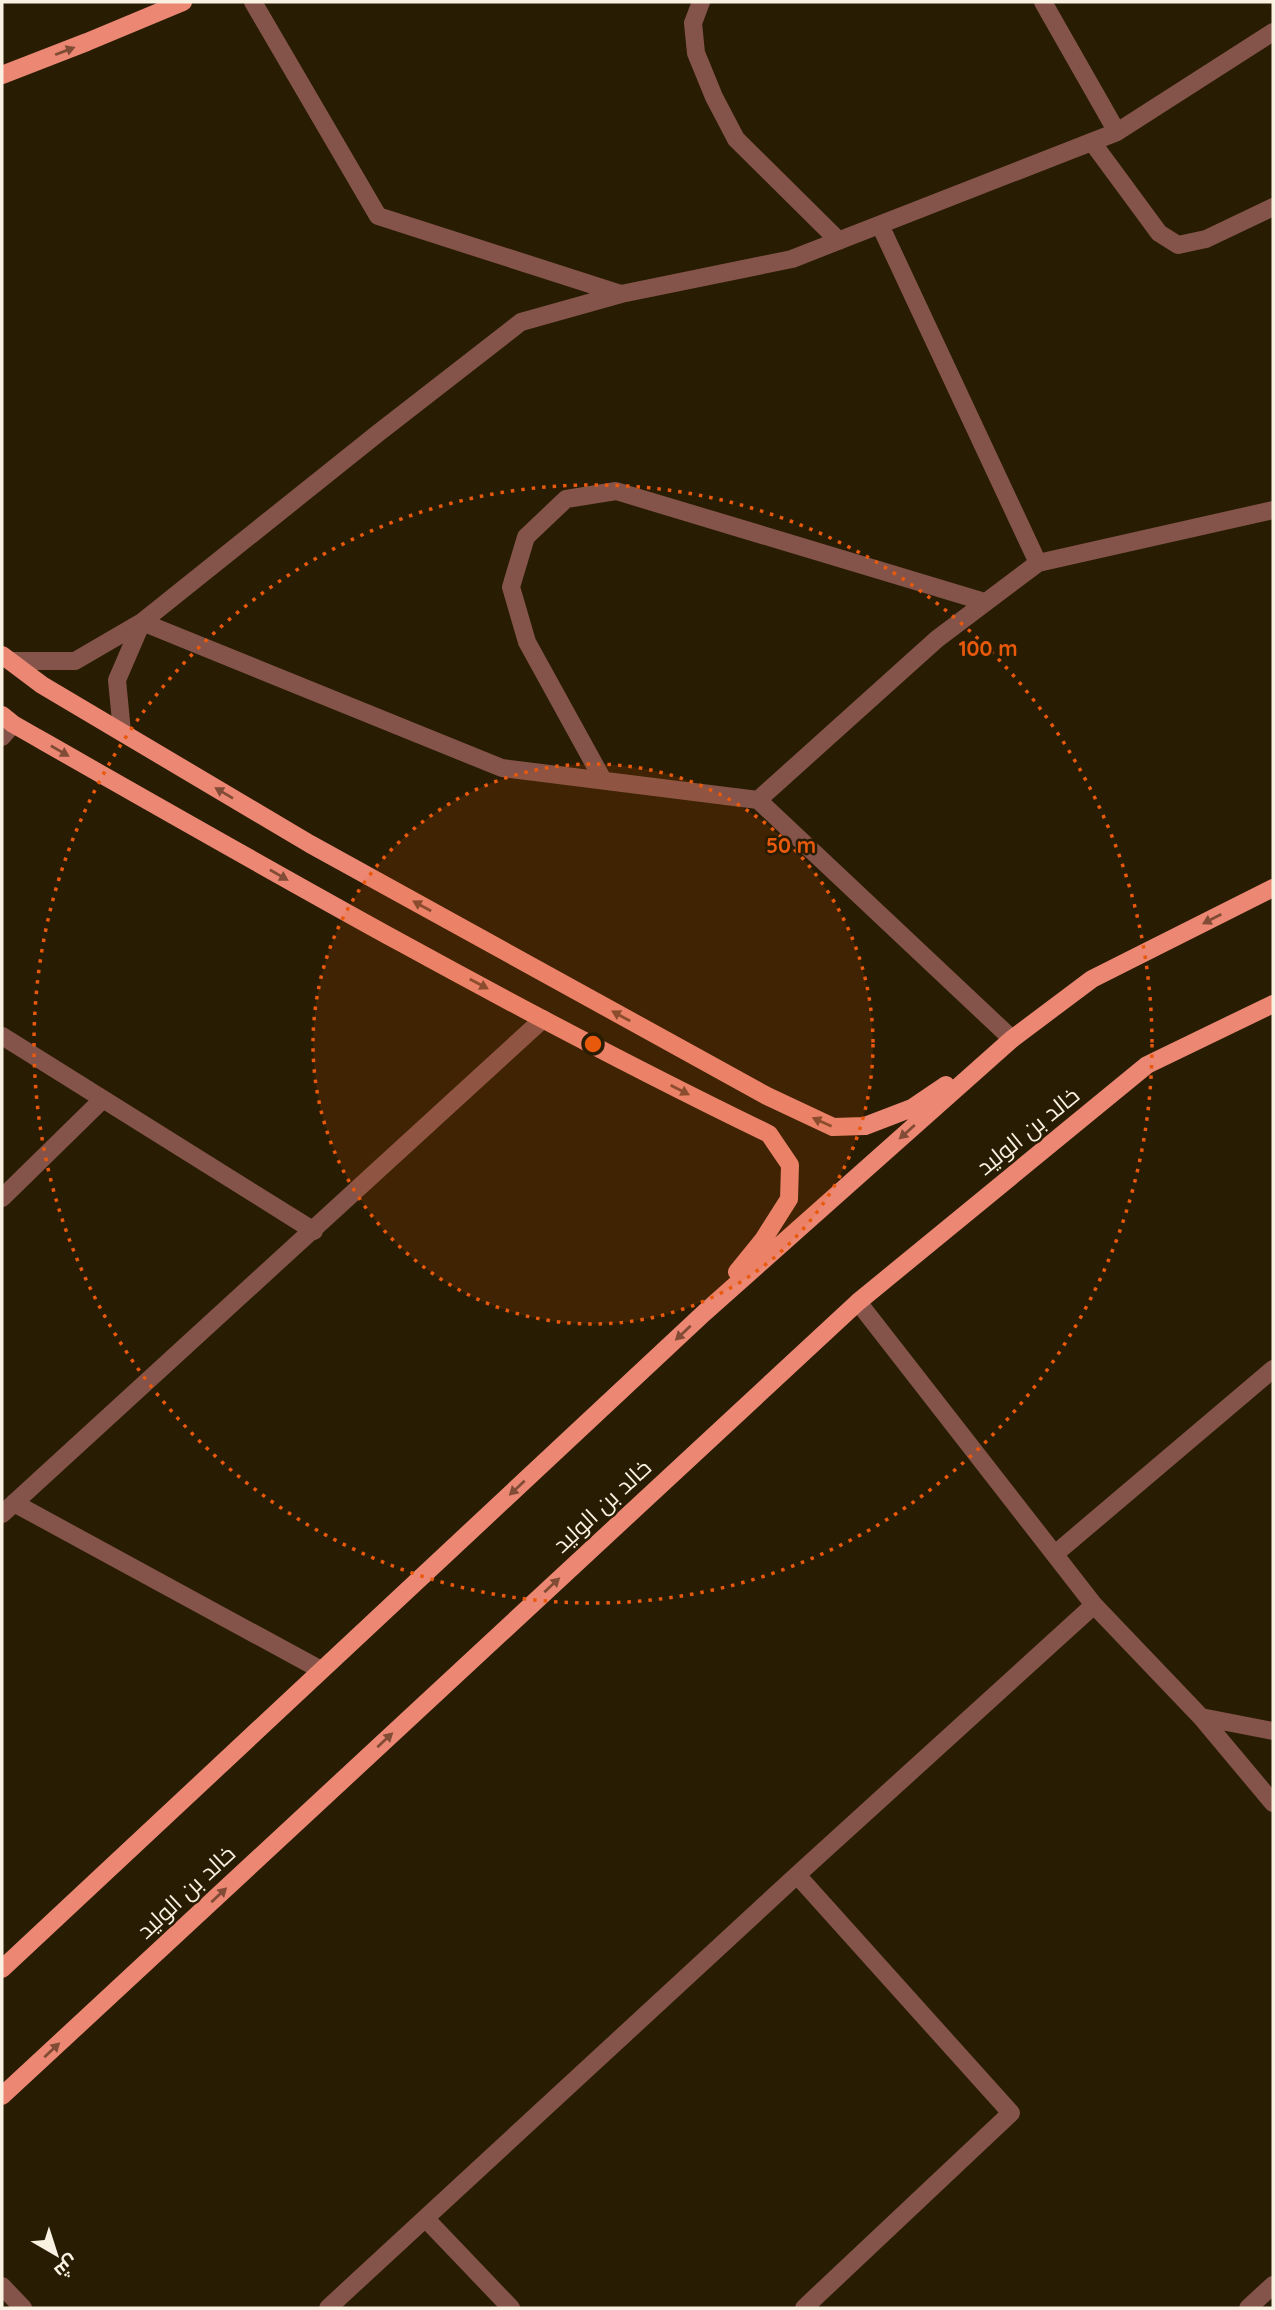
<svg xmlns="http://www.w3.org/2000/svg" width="1275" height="2310" font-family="Quicksand,Cairo,sans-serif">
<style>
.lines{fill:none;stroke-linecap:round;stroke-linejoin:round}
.minor{stroke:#84544a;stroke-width:18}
.major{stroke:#ec8773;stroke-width:18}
.oneway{fill:#804c35}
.ring{fill:none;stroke:#e8590c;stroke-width:3.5;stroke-dasharray:3.5 7}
.labels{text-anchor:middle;stroke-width:5;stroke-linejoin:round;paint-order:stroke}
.street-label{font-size:23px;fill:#f9f1e1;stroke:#281c02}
.centre{fill:#e8590c;stroke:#281c02;stroke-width:3.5}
.ring-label{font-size:21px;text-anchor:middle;font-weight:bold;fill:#e8590c;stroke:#281c02;stroke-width:5;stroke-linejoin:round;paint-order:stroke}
</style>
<rect width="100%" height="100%" fill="#281c02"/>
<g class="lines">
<path class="minor" d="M253,2L378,216L621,294L792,259L1117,132L1273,32
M701,2L693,23L696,53L714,97L736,139L839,241
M1043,2L1117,132
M1092,142L1159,233L1178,245L1206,239L1273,207
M880,225L1038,563
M10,661H75L142,622L377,434L521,322L621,294
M122,732L117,680L142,622L502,768L758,800L1012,1039
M2,737L13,724
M603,780L527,642L511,587L526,537L566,499L616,491L985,602
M758,800L937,639L1038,563L1273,510
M2,1036L314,1231
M2,1198L103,1099
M858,1302L1094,1605L1201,1717L1273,1731
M14,1503L321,1670
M2,1514L543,1019
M1055,1554L1273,1369
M1201,1717L1273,1803
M797,1875L1011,2113L804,2308
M426,2219L511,2308
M2,2286L23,2308
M328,2308L797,1875L1094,1605
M1248,2308L1273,2285"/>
<path class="major" d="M2,75L87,42L183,2
M2,655L42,685L310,844L767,1096L833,1127L865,1126L912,1108L946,1085
M2,715L13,724C262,866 511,1009 769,1134L790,1165L789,1199L763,1240L737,1272
M2,1969L704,1313L1012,1039L1092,979L1273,888
M2,2096L858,1302L1147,1065L1273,1004"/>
</g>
<defs><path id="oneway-solid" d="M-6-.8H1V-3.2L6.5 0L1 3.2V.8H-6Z" transform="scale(1.75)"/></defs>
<g class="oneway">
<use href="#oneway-solid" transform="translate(65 51) rotate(-21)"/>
<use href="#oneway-solid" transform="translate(60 751) rotate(30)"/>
<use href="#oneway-solid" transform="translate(224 793) rotate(-149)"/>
<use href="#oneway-solid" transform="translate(279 875) rotate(30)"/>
<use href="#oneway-solid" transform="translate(422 906) rotate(-151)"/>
<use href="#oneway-solid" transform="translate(1212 919) rotate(153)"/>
<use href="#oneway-solid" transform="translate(479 984) rotate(28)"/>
<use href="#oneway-solid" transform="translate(621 1016) rotate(-151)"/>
<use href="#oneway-solid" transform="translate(680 1090) rotate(27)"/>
<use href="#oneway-solid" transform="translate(822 1122) rotate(-156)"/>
<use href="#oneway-solid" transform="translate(907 1132) rotate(138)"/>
<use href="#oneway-solid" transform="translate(683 1333) rotate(137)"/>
<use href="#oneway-solid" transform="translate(517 1488) rotate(137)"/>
<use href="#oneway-solid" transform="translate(552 1585) rotate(-43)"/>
<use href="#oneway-solid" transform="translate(385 1740) rotate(-43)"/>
<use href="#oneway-solid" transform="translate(219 1895) rotate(-43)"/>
<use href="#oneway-solid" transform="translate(52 2050) rotate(-43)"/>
</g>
<circle cx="593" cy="1044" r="280" fill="#e8590c" fill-opacity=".12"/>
<g class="ring">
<circle cx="593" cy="1044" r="280"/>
<circle cx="593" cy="1044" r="559"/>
</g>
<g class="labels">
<g class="street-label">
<text transform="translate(1028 1131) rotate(-39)" y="8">خالد بن الوليد</text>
<text transform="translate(602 1506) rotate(-43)" y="8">خالد بن الوليد</text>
<text transform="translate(186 1892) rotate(-43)" y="8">خالد بن الوليد</text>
</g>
</g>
<circle cx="593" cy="1044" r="10" class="centre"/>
<g class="ring-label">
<text x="988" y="656">100 m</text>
<text x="791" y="853">50 m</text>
</g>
<rect width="1275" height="2310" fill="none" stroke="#f9f1e1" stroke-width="7"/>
<g transform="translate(56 2254) rotate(141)" stroke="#281c02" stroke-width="5" paint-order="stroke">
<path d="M0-5L12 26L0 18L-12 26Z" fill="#f9f1e1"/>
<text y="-10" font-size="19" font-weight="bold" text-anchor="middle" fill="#f9f1e1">ش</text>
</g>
</svg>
